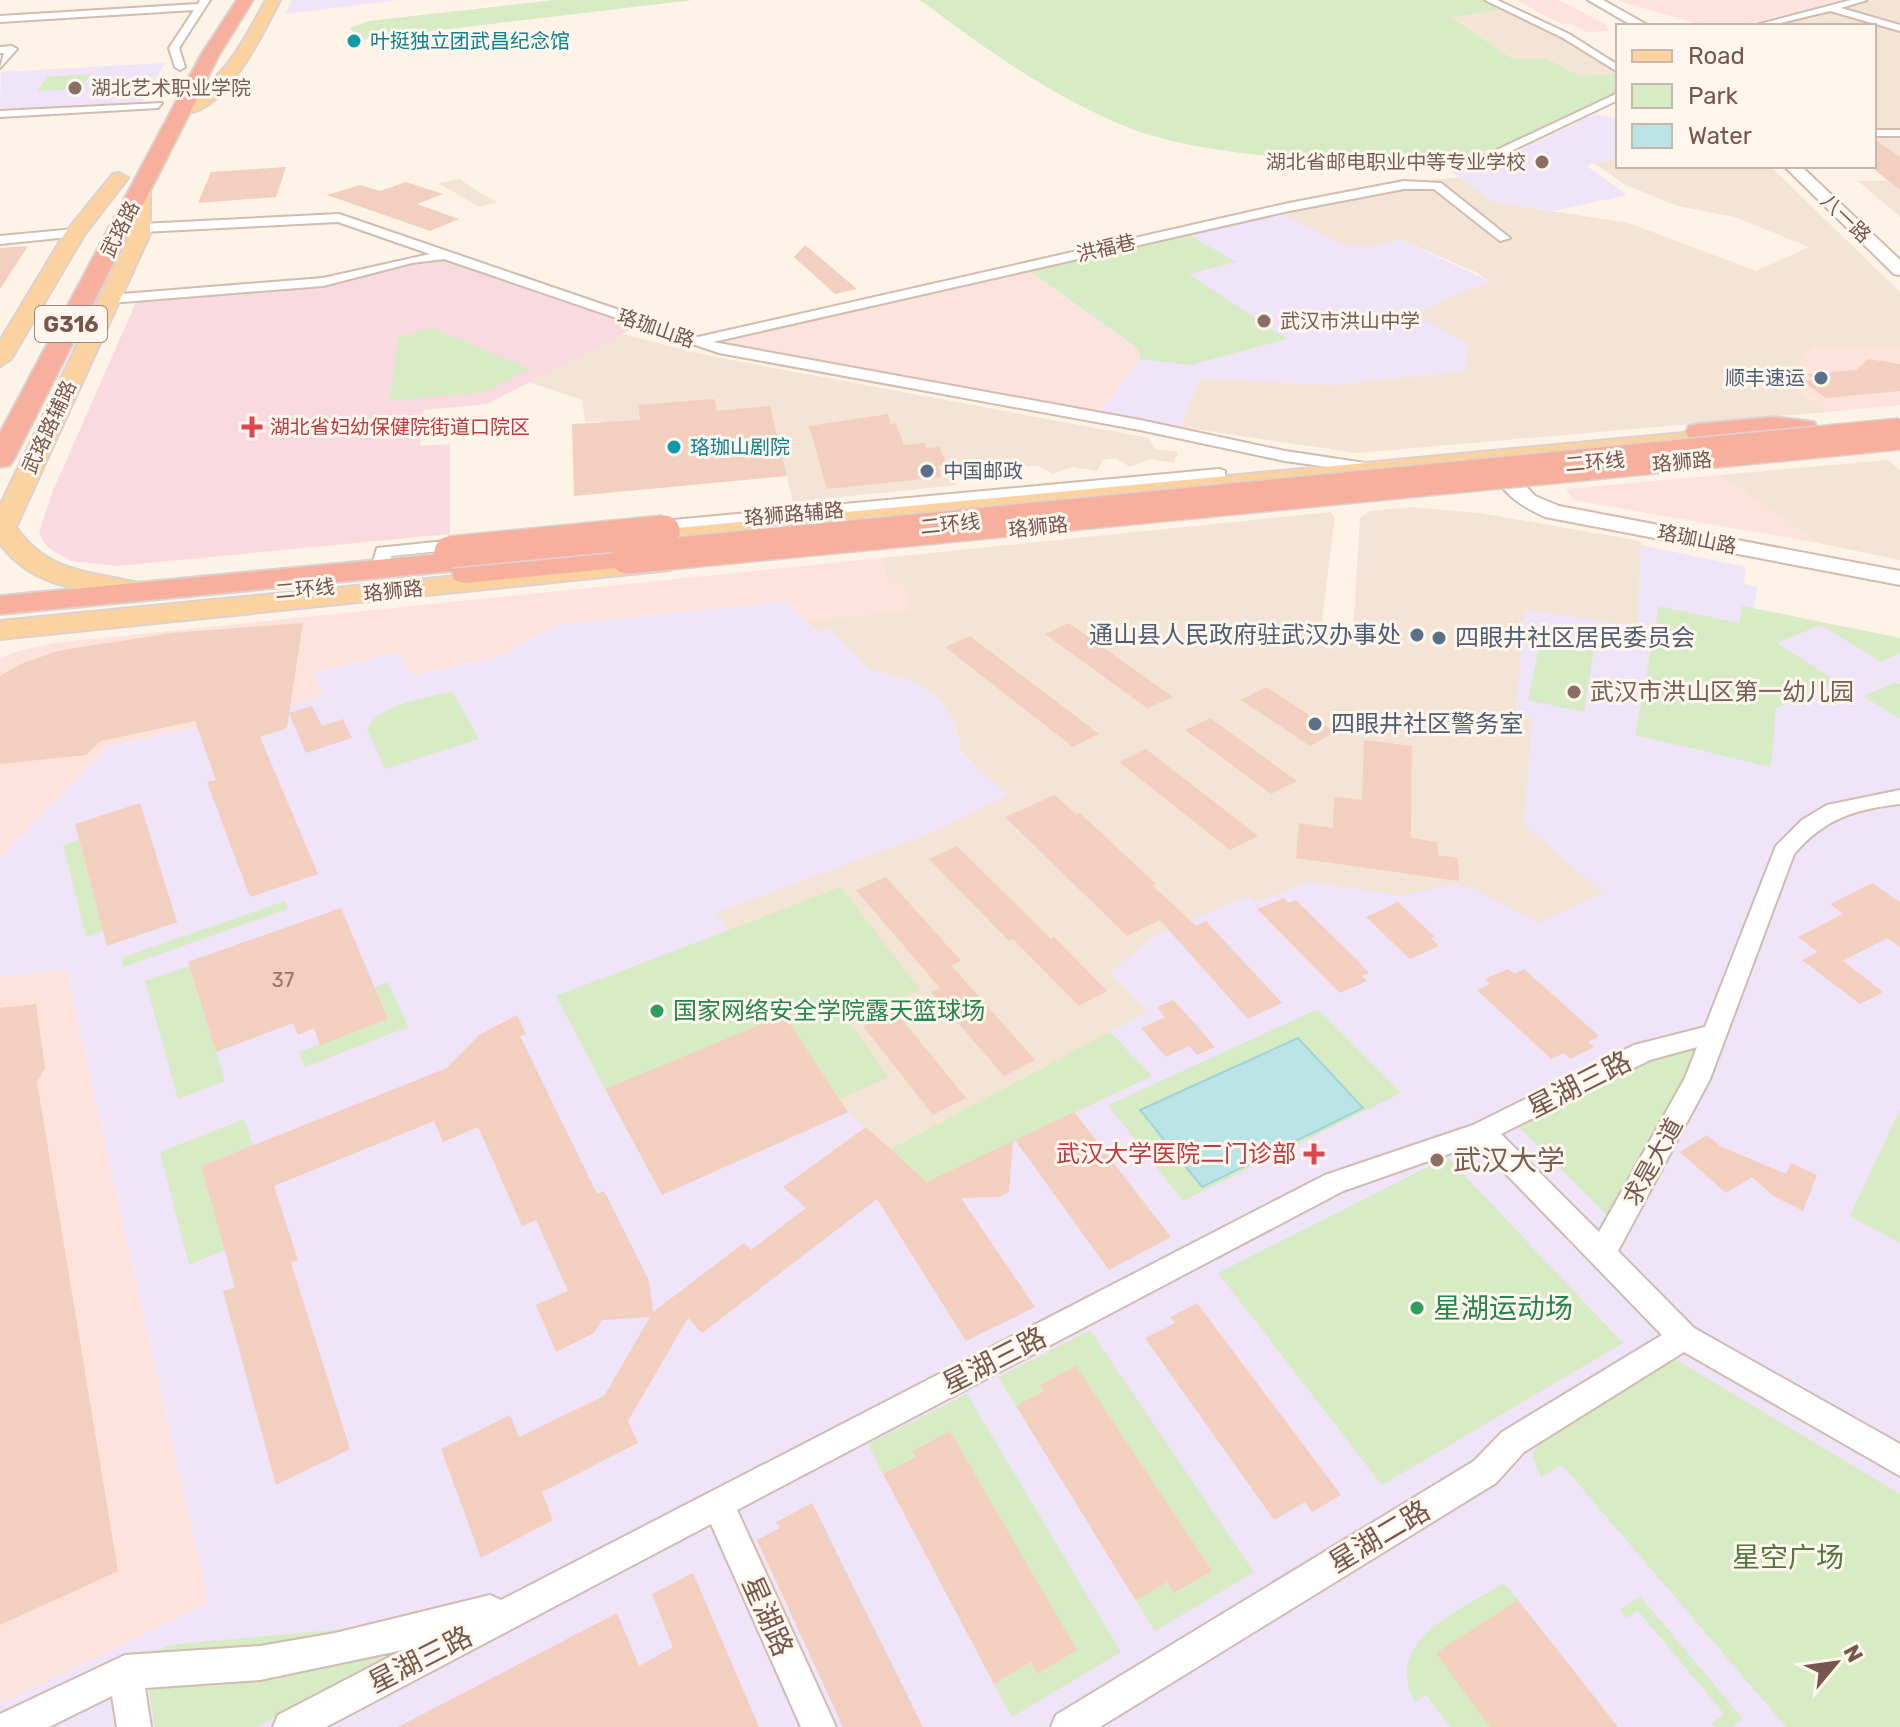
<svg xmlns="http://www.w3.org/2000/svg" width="1900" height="1727" font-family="Rubik,'Noto Sans SC',sans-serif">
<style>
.residential{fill:#f4e4d6}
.commercial{fill:#fde3db}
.education{fill:#f0e4f9}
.medical{fill:#fadae1}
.green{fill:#d7ebc5}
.water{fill:#bbe4e7;stroke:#a1d4d8;stroke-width:2}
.building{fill:#f2cfbf}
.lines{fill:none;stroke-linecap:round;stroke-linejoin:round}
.street-casing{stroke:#d1bcaf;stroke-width:4}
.secondary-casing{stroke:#d4bbad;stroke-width:4}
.primary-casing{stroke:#dcd3d0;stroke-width:4}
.highway-casing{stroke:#dcd3d0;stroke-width:4}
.street{fill:#fff;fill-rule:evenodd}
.secondary{fill:#fff;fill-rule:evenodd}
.primary{fill:#fbd2a0;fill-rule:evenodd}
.highway{fill:#f7af9e;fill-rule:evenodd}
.highway-bridge-far1-casing{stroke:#dcd3d0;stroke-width:26;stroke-linecap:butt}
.highway-bridge-casing{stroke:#dcd3d0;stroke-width:34;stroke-linecap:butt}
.highway-bridge-far1{stroke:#f7af9e;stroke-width:24}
.highway-bridge{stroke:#f7af9e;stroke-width:31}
.culture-dot{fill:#0f9aa8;stroke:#fff7ee;stroke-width:3}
.education-dot{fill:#8d6e63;stroke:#fff7ee;stroke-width:3}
.service-dot{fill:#5c6f8a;stroke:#fff7ee;stroke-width:3}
.health-dot{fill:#e0444e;stroke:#fff7ee;stroke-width:3}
.leisure-dot{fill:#2e9e5b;stroke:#fff7ee;stroke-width:3}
.labels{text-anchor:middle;stroke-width:6;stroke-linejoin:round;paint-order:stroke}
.far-culture-label{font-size:20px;fill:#0d838f;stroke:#fff7ee;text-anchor:start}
.far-education-label{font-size:20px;fill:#785e54;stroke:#fff7ee;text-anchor:start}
.far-street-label{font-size:20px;fill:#77574b;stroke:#fff7ee}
.far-service-label{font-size:20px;fill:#4e5e75;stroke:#fff7ee;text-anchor:end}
.far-health-label{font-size:20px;fill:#be3a42;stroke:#fff7ee;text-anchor:start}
.number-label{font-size:20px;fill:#967568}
.shield{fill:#fff7ee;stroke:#a0877c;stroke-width:2}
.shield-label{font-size:22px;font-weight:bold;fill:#77574b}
.service-label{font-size:24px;fill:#4e5e75;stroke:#fff7ee;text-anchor:start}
.education-label{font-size:24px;fill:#785e54;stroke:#fff7ee;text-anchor:start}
.leisure-label{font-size:24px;fill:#27864d;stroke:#fff7ee;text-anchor:start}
.health-label{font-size:24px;fill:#be3a42;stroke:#fff7ee;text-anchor:end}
.street-label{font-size:24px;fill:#77574b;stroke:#fff7ee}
.near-street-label{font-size:28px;fill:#77574b;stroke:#fff7ee}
.near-education-label{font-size:28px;fill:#785e54;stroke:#fff7ee;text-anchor:start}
.near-leisure-label{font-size:28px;fill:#27864d;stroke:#fff7ee;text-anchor:start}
.near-park-label{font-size:28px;fill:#547740;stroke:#fff7ee}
</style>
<rect width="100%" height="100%" fill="#fdf3e7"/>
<path class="residential" d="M1485,0L1555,33L1618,75V91L1605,99L1545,58L1513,59L1450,16L1468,15Z
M1875,0H1900V130H1874V26L1778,24Z
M1900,134V217L1858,181H1888L1870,166H1874V135Z
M1618,158V166H1770L1900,292V347H1813L1787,380L1828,412L1357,453L1181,427L1200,378L1333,385L1465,371L1467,344L1415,316L1451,296L1490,282L1478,273L1399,239L1375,246H1347L1188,234L1407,183L1460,177L1492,202L1629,223L1756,271L1809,247L1735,217L1678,206L1626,185L1594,163Z
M460,179L477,191L497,202L480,207L438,183Z
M622,334L710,356L1149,438L1155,449L1178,452L1174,463L1149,459L1130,467L1116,458L1103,460L1097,471L1072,467L1053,474L1038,466H1025L1018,478L993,474L973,481L953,469L957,485L793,502L770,406L738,415L638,406L640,420L602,427L601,421L585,422L582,400L529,382Z
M1888,460L1900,470V560L1818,543L1720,475Z
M1412,507L1480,513L1641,541L1638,627L1610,622L1525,621L1516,713L1742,606L1900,638V1433L1102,1099L928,1182L848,1112L715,913L935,831L1007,795L961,752L954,720L935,696L910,680L870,670L828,629L817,632L806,622L889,585L881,558L1330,512L1335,518L1321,628L1353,633L1360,518L1370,511Z"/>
<path class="commercial" d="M1516,0H1559L1605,24L1609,31L1587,32L1571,24H1561Z
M1616,0H1843L1739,26H1704Z
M1027,269L1139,351L1140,359L1098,413L708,343Z
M1813,347H1900V405L1828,412L1787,379Z
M1720,475L1818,543L1573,500L1566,489Z
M881,558L889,585L903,584L911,610L806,622L787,601L557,625L498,657L412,675L312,673L323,695L287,708L108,746L0,857V658L19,651L53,643Z
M66,969L208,1603L0,1704V977Z"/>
<path class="education" d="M292,0H399L285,14Z
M165,63L141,104L0,111L1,72Z
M1595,114L1618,118V158L1589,164L1588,167L1627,195L1553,211L1492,202L1452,172L1502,158Z
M1280,213L1345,246H1375L1399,239L1491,282L1451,296L1416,315L1468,344L1465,371L1333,385L1200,378L1181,427L1098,413L1140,360L1139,351L1027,269Z
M1641,545L1746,567L1744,584L1757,587L1754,609L1900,638V1727H0V1704L208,1603L66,970L0,977V857L108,746L287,708L323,695L312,673L399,652L413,675L498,657L557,625L787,601L816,632L828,628L870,670L910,680L935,696L954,720L961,753L1008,795L935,831L716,913L848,1112L928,1181L1152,1076L1110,1032L1147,1012L1110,972L1157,934L1248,896L1255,903L1309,881L1402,896L1452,884L1470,886L1538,923L1603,893L1524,825L1532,717L1516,713L1524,614L1525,610L1638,626Z"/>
<path class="medical" d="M443,260L638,326L487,404L424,410L420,446L450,444V534L117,566L72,561L50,549L43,541L39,532L52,493L137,300L338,284L414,262Z"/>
<path class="green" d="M554,0H693L357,40L350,28L369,21Z
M920,0H1485L1506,9L1451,17L1513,59L1545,58L1580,76L1616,74L1618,91C1586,111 1523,141 1486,151C1401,171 1213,160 1132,129C1054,99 986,49 920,0Z
M90,74L81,89L37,91L47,77Z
M1188,234L1236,262L1189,274L1287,339L1190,365L1140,359L1139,351L1132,344L1027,269Z
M433,328L530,369L485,392L389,401L399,336Z
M1659,606L1739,623L1742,606L1900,638V653L1881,662L1821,625L1777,643L1838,682L1776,708L1771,767L1635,735Z
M1541,638L1594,649L1584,712L1528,700Z
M1896,682L1900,684V719L1863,696Z
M452,691L479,739L385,769L367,729C377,704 428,698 452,691Z
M79,840L103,931L86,937L63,845Z
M841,887L920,990L848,1020L888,1077L840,1099L784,1016L605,1089L556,996Z
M285,901L288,909L123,967L121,958Z
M189,966L225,1081L178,1099L145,981Z
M388,982L408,1027L305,1067L299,1052L388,1019L375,987Z
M1318,1009L1401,1093L1183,1201L1108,1105Z
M1110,1032L1152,1076L928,1182L891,1149Z
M1703,1043L1611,1219L1517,1125L1649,1058Z
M1900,1109V1243L1850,1216Z
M244,1119L253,1145L201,1166L225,1250L189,1265L160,1152Z
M1447,1157L1623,1343L1382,1485L1218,1273Z
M1090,1330L1254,1572L1155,1631L1136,1601L1167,1582L1175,1593L1211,1571L1076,1367L1041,1384L1044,1391L1016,1406L998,1377Z
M1675,1359L1900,1494V1727H1786L1562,1465L1541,1478L1532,1455L1538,1445Z
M967,1394L1121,1652L1012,1717L994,1684L1031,1662L1038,1674L1077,1650L950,1431L913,1450L916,1457L883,1474L868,1444Z
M1504,1583L1518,1600L1490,1727H1450L1426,1695L1415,1702C1381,1640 1463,1609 1504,1583Z
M1640,1596L1743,1719L1732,1727H1715L1712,1723L1724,1714L1638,1611L1626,1618L1619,1610Z
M398,1624L406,1651L256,1727H155L143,1658L169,1645Z"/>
<path class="water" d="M1298,1038L1363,1108L1202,1187L1140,1110Z"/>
<path class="building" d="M1874,139L1900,157V190L1874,169Z
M286,167L276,197L198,203L211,172Z
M406,182L443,194L417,204L459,219L430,231L327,195L360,185L380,191Z
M805,245L857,289L835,294L794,257Z
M28,246L0,289V248Z
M1868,359L1900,364V391L1826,398L1802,381L1814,380L1807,374L1857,370Z
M714,399L717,411L770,406L787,476L574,496L572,424L640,420L638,405Z
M888,414L891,424L896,423L904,445L925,443L926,448L940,447L947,465L937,466L942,477L827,489L809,426Z
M303,623L289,713L312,706L322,726L343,719L352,738L306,753L289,713L287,728L260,737L318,874L250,897L207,782L216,780L195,721L101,741L86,755L0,764V676L21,664L57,651L172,633Z
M1069,623L1173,697L1147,708L1045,634Z
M970,636L1099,734L1073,747L945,647Z
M1266,687L1335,732L1310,746L1241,700Z
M1210,718L1297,781L1271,794L1185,730Z
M1364,740L1412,746L1411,838L1437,842L1438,855L1458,858L1459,881L1296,858L1299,823L1333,828L1334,797L1362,800Z
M1146,749L1231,815L1258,836L1230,850L1119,762Z
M1055,795L1076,815L1080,813L1156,884L1153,886L1196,926L1206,921L1282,1003L1248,1019L1160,920L1127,936L1005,817Z
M140,803L177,922L107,946L75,824Z
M957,846L1051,939L1054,937L1107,991L1079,1006L1013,939L1009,941L929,859Z
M886,877L961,961L951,965L1035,1060L1004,1076L931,992L940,988L856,890Z
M1872,883L1900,902V947L1887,938L1843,961L1883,992L1860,1004L1802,960L1818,952L1798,937L1843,914L1830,904Z
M1284,898L1288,903L1296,900L1358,961L1369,973L1362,976L1367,981L1340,993L1257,909Z
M1398,902L1435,937L1431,938L1439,946L1410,959L1366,917Z
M341,908L388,1019L320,1045L314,1028L298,1035L293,1023L216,1052L188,962Z
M1508,969L1514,974L1524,969L1599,1036L1588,1042L1594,1047L1570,1059L1564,1053L1551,1059L1477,990L1490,984L1485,979Z
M1173,1000L1191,1019L1215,1047L1197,1055L1189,1046L1166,1057L1141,1028L1165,1017L1157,1007Z
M36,1004L45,1068L37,1082L118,1571L0,1625V1008Z
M895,1011L966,1098L933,1115L863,1026Z
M517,1015L526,1034L520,1036L597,1194L604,1191L649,1281L653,1312L744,1243L751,1250L806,1208L783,1187L866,1127L927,1182L1013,1141L1009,1192L999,1197L961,1198L1035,1307L966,1341L877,1199L702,1333L688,1318L628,1421L638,1443L542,1492L553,1520L481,1558L441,1449L510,1415L519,1437L604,1396L650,1317L602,1320L594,1333L556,1352L536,1305L568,1291L536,1220L522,1226L478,1127L443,1142L434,1121L274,1186L298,1260L291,1263L350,1449L276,1485L223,1291L235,1287L201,1166L447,1068L479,1035Z
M784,1015L848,1112L662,1195L605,1089Z
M1074,1112L1171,1237L1109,1270L1015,1140Z
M1707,1135L1720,1146L1786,1174L1791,1163L1817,1175L1803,1211L1775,1197L1752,1177L1726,1193L1680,1152Z
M1197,1303L1341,1495L1312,1512L1305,1502L1274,1520L1145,1338L1175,1323L1170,1317Z
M1076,1366L1212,1571L1174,1593L1167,1582L1136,1601L1016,1406L1044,1391L1040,1385Z
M950,1431L1077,1650L1038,1674L1031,1662L994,1684L883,1474L916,1457L912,1451Z
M812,1503L923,1727H843L757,1540L780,1528L776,1522Z
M693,1573L759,1727H398L617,1613L639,1666L673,1647L652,1594Z
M1518,1600L1618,1727H1490L1436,1653Z"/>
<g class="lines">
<g class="street-casing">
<path id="street" d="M200,0H210L179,48L185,67L180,70L175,67L169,48L194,10L0,22V16L198,4Z
M1485,0H1497L1569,34L1618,65V72L1563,38Z
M1851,0H1867L1841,8L1900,25V31L1830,11L1768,26H1752Z
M12,46L17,49L0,68L4,53H0V47Z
M1618,93V100L1492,160L1443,164L1437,161L1486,155Z
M162,103L158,108L0,117V111Z
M1874,130H1900V136H1874Z
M1404,181L1441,183L1510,238L1500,241L1434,189H1404L1289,211L713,342L1140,420L1285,451L1378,465L1380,468L1372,473L1285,461L1140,430L719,353L444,259L412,263L323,286L110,303L103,299L110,295L323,278L430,254L338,222L142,232L136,228L142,224L339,214L698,337L1289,203Z
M75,229L81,233L79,236L0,244V236Z
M1219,469L1225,471V477L651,532L643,527L651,522Z
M465,539L474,544L471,548L391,556L387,569L381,570L372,565L377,548Z
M1900,790V804C1855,809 1824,819 1794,854L1710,1079L1618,1251L1694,1328L1900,1444V1476L1684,1352L1524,1452L1496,1483L1100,1727H1051L1056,1715L1474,1461L1502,1432L1662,1335L1477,1144L1343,1191L737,1510L836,1727H801L711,1524L326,1727H273L278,1715L403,1650L260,1680L145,1688L151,1727H117L112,1696L49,1727H0V1714L125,1655L260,1646L335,1633L490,1595L501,1600L1325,1175L1473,1125L1634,1045L1705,1027L1776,846L1802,820L1827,805ZM1697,1047L1685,1078L1599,1232L1501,1134L1650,1060Z"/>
</g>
<g class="secondary-casing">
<path id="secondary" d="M1588,0H1603L1649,26H1633Z
M1784,166H1801L1900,260V275L1894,274Z
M1506,471L1514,473L1535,496L1559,506L1900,571V585L1545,517C1523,507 1509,498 1495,478L1498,473Z"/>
</g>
<g class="primary-casing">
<path id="primary" d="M266,0H280C264,31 222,122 177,113V105C224,82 242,44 266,0Z
M119,173L128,178L84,235L11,359L0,366V341L65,233L113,174Z
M141,182L150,188V234L16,527C47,573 89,571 138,583L142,589L138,595L128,597C81,590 29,586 0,543V506L130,234L132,188Z
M1736,428L1745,430L1748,435L1745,440L634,548L625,546L621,540L625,534L634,532Z
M660,556L670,558L674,564L670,570L0,639V621Z"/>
</g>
<g class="highway-casing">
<path id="highway" d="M237,0H253L219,55L14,459L10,465L0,467V433L201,55Z
M1774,417L1814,422L1818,428L1814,434L1774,433L1699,440L1689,438L1686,432L1689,426L1699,424Z
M493,549L504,552L506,561L627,549L638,552L642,558L638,564L627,567L465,583L454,580L452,571L0,614V596Z"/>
</g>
<use href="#street" class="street"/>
<use href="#secondary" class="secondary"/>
<use href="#primary" class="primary"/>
<use href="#highway" class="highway"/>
<g class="highway-bridge-far1-casing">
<path id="highway-bridge-far1" d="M1888,435L1900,434"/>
</g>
<g class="highway-bridge-casing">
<path id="highway-bridge" d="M450,552L664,531
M627,558L1900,434"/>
</g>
<use href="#highway-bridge-far1" class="highway-bridge-far1"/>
<use href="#highway-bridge" class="highway-bridge"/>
</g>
<g class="culture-dot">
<circle cx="354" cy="41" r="8"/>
<circle cx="674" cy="447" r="8"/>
</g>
<g class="education-dot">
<circle cx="75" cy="88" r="8"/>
<circle cx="1542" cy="162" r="8"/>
<circle cx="1264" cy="321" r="8"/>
<circle cx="1574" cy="692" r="8"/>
<circle cx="1437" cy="1160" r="8"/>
</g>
<g class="service-dot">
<circle cx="1821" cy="378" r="8"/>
<circle cx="927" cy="471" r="8"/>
<circle cx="1417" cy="635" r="8"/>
<circle cx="1439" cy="638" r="8"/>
<circle cx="1315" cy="724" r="8"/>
</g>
<g class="health-dot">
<path d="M248 415h8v8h8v8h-8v8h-8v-8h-8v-8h8z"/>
<path d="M1310 1142h8v8h8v8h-8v8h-8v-8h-8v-8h8z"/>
</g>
<g class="leisure-dot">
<circle cx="657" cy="1011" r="8"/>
<circle cx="1417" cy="1308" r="8"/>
</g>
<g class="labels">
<g class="far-culture-label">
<text x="370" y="48">叶挺独立团武昌纪念馆</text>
<text x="690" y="454">珞珈山剧院</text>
</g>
<g class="far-education-label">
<text x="91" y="95">湖北艺术职业学院</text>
<text x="1526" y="169" text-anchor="end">湖北省邮电职业中等专业学校</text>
<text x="1280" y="328">武汉市洪山中学</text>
</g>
<g class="far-street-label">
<text transform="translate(1846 218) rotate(44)" y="7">八一路</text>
<text transform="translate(120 229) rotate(-63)" y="7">武珞路</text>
<text transform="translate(1106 248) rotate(-13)" y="7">洪福巷</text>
<text transform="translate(656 328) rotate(19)" y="7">珞珈山路</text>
<text transform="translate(49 427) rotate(-65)" y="7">武珞路辅路</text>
<text transform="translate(1595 462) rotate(-5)" y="7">二环线</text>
<text transform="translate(1682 462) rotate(-5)" y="7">珞狮路</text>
<text transform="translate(794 514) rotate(-5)" y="7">珞狮路辅路</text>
<text transform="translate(950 524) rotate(-6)" y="7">二环线</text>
<text transform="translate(1038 527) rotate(-6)" y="7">珞狮路</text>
<text transform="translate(1697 539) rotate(11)" y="7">珞珈山路</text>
<text transform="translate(305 589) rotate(-5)" y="7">二环线</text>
<text transform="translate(393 591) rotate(-6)" y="7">珞狮路</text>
</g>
<g class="far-service-label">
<text x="1805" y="385">顺丰速运</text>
<text x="943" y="478" text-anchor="start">中国邮政</text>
</g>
<g class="far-health-label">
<text x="270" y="434">湖北省妇幼保健院街道口院区</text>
</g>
<g class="number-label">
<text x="283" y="987">37</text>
</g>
<rect class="shield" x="35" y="306" width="72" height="36" rx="6"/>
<g class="shield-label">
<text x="71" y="332">G316</text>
</g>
<g class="service-label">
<text x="1401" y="643" text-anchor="end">通山县人民政府驻武汉办事处</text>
<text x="1455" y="646">四眼井社区居民委员会</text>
<text x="1331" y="732">四眼井社区警务室</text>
</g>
<g class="education-label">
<text x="1590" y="700">武汉市洪山区第一幼儿园</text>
</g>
<g class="leisure-label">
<text x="673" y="1019">国家网络安全学院露天篮球场</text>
</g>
<g class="health-label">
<text x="1296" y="1162">武汉大学医院二门诊部</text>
</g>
<g class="street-label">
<text transform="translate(1653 1162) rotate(-61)" y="8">求是大道</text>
</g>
<g class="near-street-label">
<text transform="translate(1579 1084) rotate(-27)" y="10">星湖三路</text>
<text transform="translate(994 1360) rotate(-27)" y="10">星湖三路</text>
<text transform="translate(1379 1536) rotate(-31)" y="10">星湖二路</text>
<text transform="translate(768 1616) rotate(66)" y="10">星湖路</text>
<text transform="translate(420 1659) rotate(-27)" y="10">星湖三路</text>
</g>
<g class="near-education-label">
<text x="1453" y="1170">武汉大学</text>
</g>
<g class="near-leisure-label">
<text x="1433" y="1318">星湖运动场</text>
</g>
<g class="near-park-label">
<text x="1788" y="1567">星空广场</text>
</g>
</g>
<rect x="1616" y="24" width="260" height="144" fill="#fff7ee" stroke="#c9b7ad" stroke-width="2"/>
<rect x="1632" y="50" width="40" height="12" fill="#fbd2a0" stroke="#c9b7ad" stroke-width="2"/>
<text x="1688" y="64" font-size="24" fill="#77574b">Road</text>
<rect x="1632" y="84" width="40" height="24" fill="#d7ebc5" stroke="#c9b7ad" stroke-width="2"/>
<text x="1688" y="104" font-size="24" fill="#77574b">Park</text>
<rect x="1632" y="124" width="40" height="24" fill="#bbe4e7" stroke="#c9b7ad" stroke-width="2"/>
<text x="1688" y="144" font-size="24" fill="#77574b">Water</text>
<g transform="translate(1836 1663) rotate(61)" stroke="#fff7ee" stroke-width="6" paint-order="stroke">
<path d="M0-6L14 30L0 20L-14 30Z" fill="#77574b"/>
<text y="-12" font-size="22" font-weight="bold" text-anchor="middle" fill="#77574b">N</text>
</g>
</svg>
